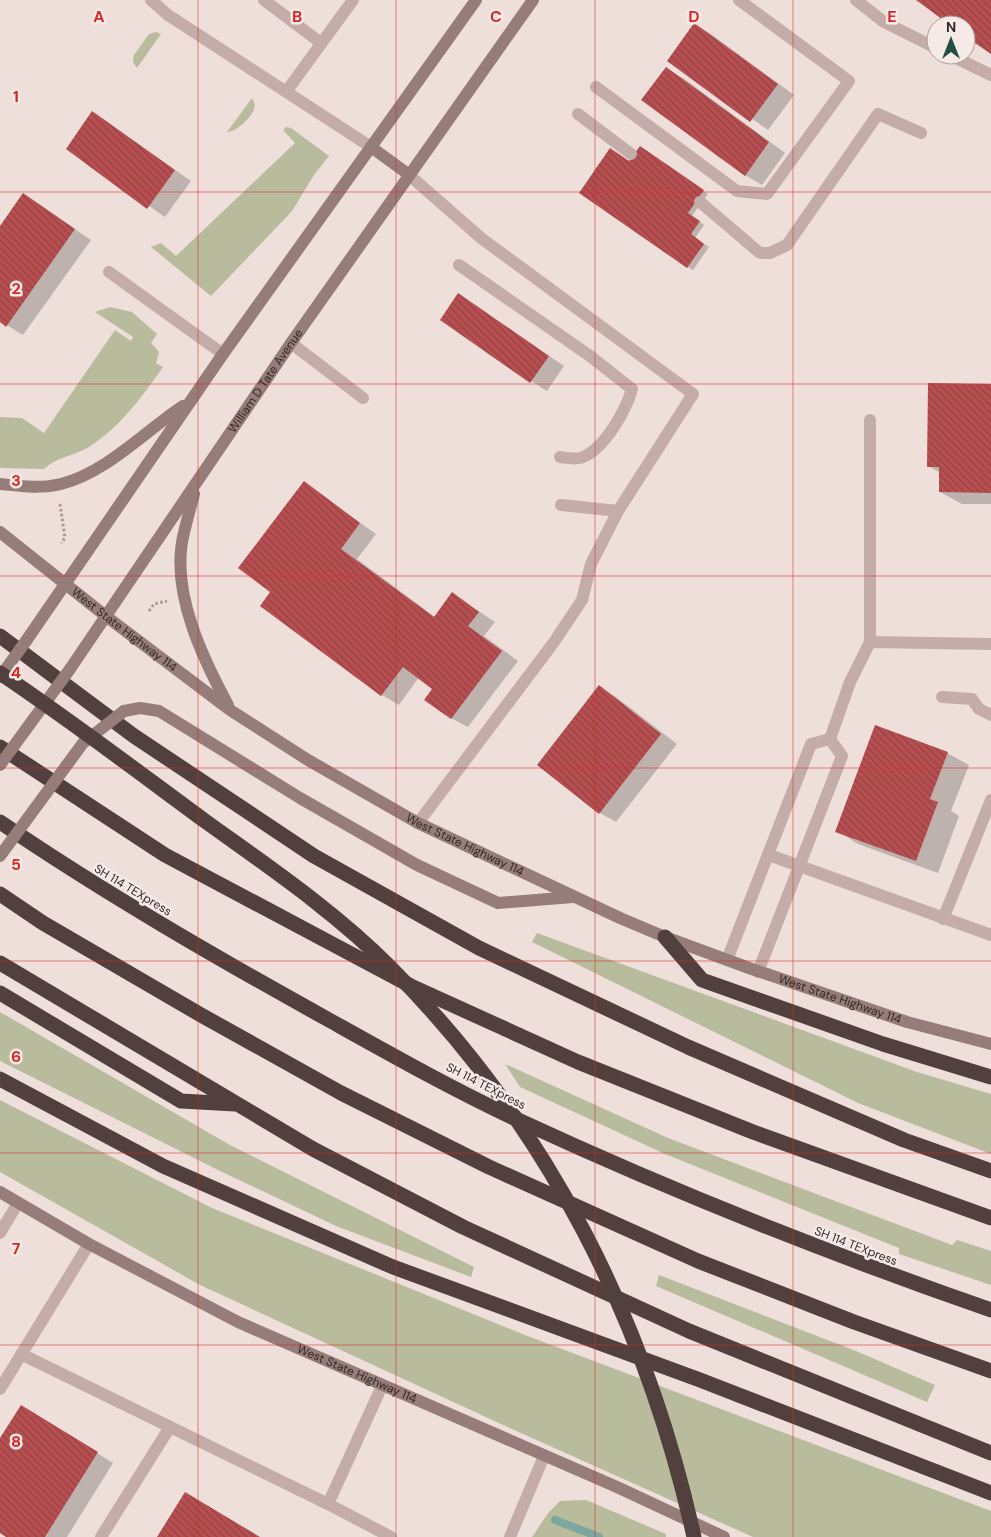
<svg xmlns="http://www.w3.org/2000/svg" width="991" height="1537" font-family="'DM Sans',sans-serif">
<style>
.grass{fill:#b8bb9c}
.shadow{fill:#0003}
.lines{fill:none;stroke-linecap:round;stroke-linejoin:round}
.stream{stroke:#7da79e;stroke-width:8}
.building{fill:url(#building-back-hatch)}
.path{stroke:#b09792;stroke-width:3;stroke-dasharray:2.5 2.5;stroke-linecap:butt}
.service{stroke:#c4ada8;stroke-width:12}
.minor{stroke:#c4ada8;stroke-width:12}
.secondary{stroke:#977d79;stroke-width:12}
.motorway{stroke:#52403f;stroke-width:15}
.secondary-bridge{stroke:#977d79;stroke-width:12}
.motorway-bridge{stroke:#52403f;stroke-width:15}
.grid{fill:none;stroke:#d62828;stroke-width:1;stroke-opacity:0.55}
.labels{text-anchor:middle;stroke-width:5;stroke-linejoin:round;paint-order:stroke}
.street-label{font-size:12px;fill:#322827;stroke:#f6eae6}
.grid-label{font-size:16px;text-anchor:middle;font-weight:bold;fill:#d62828;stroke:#f6eae6;stroke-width:5;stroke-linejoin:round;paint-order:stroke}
</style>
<defs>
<pattern id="building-back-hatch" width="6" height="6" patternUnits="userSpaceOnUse" patternTransform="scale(1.25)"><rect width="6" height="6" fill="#b74f51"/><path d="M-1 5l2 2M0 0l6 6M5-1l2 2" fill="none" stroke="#954243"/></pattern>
</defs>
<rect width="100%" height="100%" fill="#eedfda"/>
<path class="grass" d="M156,32L161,34L137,68L133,62L134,55L149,34Z
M252,98C254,102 256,105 254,109C252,117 235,133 227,132Z
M286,127L291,128L329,156L314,175L292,211L211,296L151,247L161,243L176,256L295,143L283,130Z
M110,307L132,312L157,334L151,343L159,352L156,363L163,367C141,398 121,426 89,447C74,456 56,457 44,469L0,468V417L22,418L44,433L115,330L131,341L133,337L95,312Z
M537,933L917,1072L991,1094V1154L858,1103L532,942Z
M0,1012L230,1145L474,1267L471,1277L336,1226L220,1171L0,1061Z
M505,1064L668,1138L952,1245L957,1240L991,1251V1285L899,1254V1248L665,1154L520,1087Z
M0,1100L212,1208L525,1335L991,1511V1537H753L501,1424L200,1285L0,1172Z
M659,1275L856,1351L935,1385L927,1402L656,1286Z
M586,1500L666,1534V1537H532L549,1512L560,1501Z"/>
<path class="shadow" d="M695,24L711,34L794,95L768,130L669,60Z
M666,69L683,78L785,153L762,185L745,175Z
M93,113L191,181L165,217L67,149Z
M645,150L708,194L692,216L704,225L695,238L709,247L693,270L688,267L630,162Z
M24,195L91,240L23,335L0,321V228Z
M459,295L564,366L547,391L531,381Z
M991,386V504H962L940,492L941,473L928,466Z
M304,483L376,534L357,559L435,617L453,594L495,622L484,636L518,661L468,727L451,718L434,689L419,677L399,705L382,695L262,606L272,592Z
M599,687L616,697L677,744L616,822L600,813Z
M947,753L969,765L951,811L959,816L938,873L858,844L837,831Z
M38,1416L113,1463L67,1537H8L0,1532V1440Z"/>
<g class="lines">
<path class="stream" d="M555,1520L599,1537"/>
</g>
<path class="building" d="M916,0H991V54L966,37V25H950Z
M694,23L778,84L750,122L667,61Z
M666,67L769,142L745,176L641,100Z
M92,111L175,170L147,209L66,149Z
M640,146L704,190L688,213L700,221L691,234L704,244L687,268L579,193L610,148L629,161Z
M23,193L75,229L6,327L0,322V226Z
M458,293L549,356L530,383L440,320Z
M928,383L991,384V493L939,492V467H927Z
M304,481L360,523L341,549L434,617L452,592L479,612L468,626L502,651L451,719L424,700L432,689L403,667L381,696L260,606L270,592L238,568Z
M599,685L661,734L599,814L537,765Z
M875,725L948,752L930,799L938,802L916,861L835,832Z
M21,1405L98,1452L45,1537H6L0,1533V1438Z
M185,1492L260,1537H157Z"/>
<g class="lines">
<path class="path" d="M60,504L65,538L61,543
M149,611L154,604L167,601"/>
<path class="service" d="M151,0L168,15L371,147
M264,0L321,43
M856,0L884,22L936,48
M950,55L991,75
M596,87L737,191L767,194L849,81L739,0
M286,92L353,0
M578,114L631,154
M408,174L481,238L693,394L618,511L591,564L582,600L554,642L418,823
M700,202L760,253H770L787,245L878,114L921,133
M459,265L590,356L632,389C626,410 605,448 583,457C577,460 567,458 560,457
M109,272L223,354
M291,343L363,398
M561,505L618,511
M870,642L991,644
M942,697L972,699L979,709L991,715
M830,739L850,682L870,642V420
M769,855L991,935
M943,919L991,800
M727,960L811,744L830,739L842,756L758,972
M0,1233L18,1203
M21,1354L328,1504
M382,1386L328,1504L391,1537
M0,1389L89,1244
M101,1537L170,1427"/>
<path class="minor" d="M510,1537L544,1456"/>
<g class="secondary">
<path d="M371,147L408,174"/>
<path d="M0,484C20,486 41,489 61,484C107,472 144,432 183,406"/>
<path d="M194,494C190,510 185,526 182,542C173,596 203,659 228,705"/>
<path id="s1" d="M0,532L107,617L230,710L308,760L418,823L620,918L665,937L749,968L907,1022L991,1044"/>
<path d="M26,641L223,354L476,0"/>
<path id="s2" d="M70,669L291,343L533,0"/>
<path d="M124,711L140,708L159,711L300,798L417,865L498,903L573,897"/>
<path id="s3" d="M0,1192L89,1244L238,1322L617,1487L724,1537"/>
</g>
<path class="motorway" d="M0,636L134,736L314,856L479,948L688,1047L904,1140L991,1171
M0,747L165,855L413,987L578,1062L753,1132L991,1218
M0,822C106,894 217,958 329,1020C390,1054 452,1089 516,1119C671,1191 830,1254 991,1310
M0,894L43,923L201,1015L341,1093L489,1167L698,1261L854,1322L991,1371
M665,937L702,980L883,1044L991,1077
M0,963L313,1149L463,1227L689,1331L991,1453
M0,993L181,1101L235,1104
M0,1079L163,1166L393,1267L700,1380L991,1493"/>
<path class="secondary-bridge" d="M0,677L26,641
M0,765L70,669
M0,856L83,743L124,711"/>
<path class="motorway-bridge" d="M0,673C70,720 137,771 205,821C269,867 334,911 390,967C548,1125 646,1321 694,1537"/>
</g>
<path class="grid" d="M198,0V1537M396,0V1537M595,0V1537M793,0V1537M0,192H991M0,384H991M0,576H991M0,768H991M0,961H991M0,1153H991M0,1345H991"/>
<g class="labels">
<g class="street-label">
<text dy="4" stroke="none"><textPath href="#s2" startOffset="348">William D Tate Avenue</textPath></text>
<text dy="4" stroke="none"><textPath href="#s1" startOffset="158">West State Highway 114</textPath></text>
<text dy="4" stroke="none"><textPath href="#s1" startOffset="562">West State Highway 114</textPath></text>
<text transform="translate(133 890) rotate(31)" y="4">SH 114 TEXpress</text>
<text dy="4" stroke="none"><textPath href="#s1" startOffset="968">West State Highway 114</textPath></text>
<text transform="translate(486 1086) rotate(27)" y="4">SH 114 TEXpress</text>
<text transform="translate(856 1246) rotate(21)" y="4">SH 114 TEXpress</text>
<text dy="4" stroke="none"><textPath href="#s3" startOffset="401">West State Highway 114</textPath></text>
</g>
</g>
<g class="grid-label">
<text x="99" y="22">A</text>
<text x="297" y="22">B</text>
<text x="496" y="22">C</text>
<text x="694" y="22">D</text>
<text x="892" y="22">E</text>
<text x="16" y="102">1</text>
<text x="16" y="294">2</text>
<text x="16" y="486">3</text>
<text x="16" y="678">4</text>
<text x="16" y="870">5</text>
<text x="16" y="1062">6</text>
<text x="16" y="1254">7</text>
<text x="16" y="1447">8</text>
</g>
<g transform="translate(951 40)"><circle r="24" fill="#f6eae6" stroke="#a89c9a"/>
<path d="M0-4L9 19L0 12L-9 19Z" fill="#224e46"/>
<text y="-8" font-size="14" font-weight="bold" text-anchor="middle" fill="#322827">N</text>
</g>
</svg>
